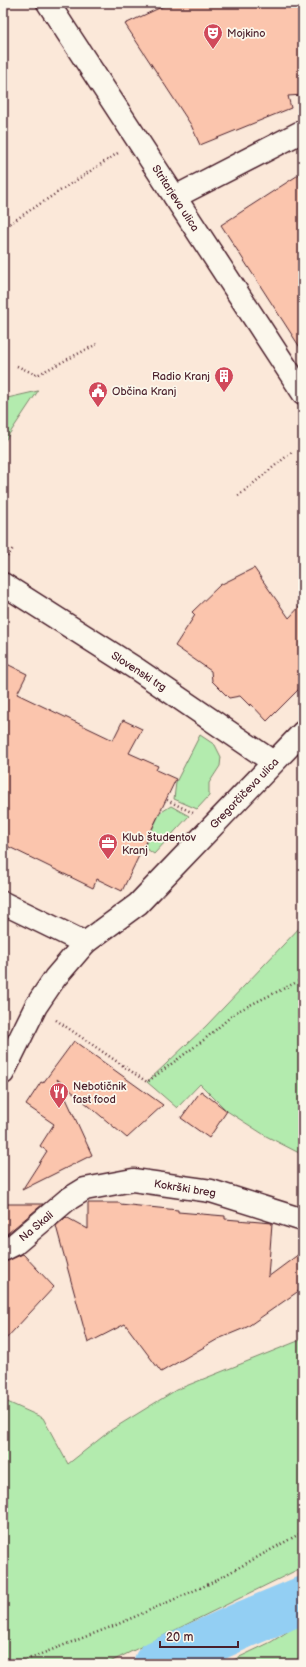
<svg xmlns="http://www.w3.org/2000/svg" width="306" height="1667" viewBox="0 0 306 1667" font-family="'Balsamiq Sans',sans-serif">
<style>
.green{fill:#b3ebae;stroke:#7e856c}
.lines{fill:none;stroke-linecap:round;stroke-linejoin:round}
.river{stroke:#93cff3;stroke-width:47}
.building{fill:#fbc5ad;stroke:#4a1f2b}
.minor-casing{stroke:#4a1f2b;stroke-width:25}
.path{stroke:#4a1f2b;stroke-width:2.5;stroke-dasharray:1 3;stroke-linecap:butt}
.minor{stroke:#fbf7ec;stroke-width:22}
.labels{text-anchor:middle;stroke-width:3.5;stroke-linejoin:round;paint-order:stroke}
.poi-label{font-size:11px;fill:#4a1f2b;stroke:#fbf7ec;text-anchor:start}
.street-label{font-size:11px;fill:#4a1f2b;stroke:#fbf7ec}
</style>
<rect width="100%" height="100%" fill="#fbe8d9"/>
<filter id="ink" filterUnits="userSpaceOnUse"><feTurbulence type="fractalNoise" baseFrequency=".025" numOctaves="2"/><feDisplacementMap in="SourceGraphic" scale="8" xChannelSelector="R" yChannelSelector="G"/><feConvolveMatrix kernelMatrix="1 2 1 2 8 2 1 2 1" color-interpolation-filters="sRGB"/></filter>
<g filter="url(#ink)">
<!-- green -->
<g class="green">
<polygon points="38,391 4,442 3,441 3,399"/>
<polygon points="200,735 215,745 221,757 220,766 209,783 209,796 197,809 174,799 176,782"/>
<polygon points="171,806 189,816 154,854 144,847 160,813"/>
<polygon points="303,924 303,1155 266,1136 227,1111 200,1084 177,1108 147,1082 206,1026"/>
<polygon points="303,1339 303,1567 106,1664 3,1664 3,1400 43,1418 68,1464 111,1430 176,1390"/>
<polygon points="303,1622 303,1664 225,1664 271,1642"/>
</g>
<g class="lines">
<!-- river -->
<polyline class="river" points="157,1664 243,1625 303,1600"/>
</g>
<!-- building -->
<g class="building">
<polygon points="170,3 303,3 303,95 288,96 291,108 200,145 191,125 125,24"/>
<polygon points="303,172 303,352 221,225"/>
<polygon points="254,568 289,618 303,603 303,685 267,721 251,704 250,706 240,696 229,698 212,681 211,671 175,646 195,615 192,612 220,585"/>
<polygon points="3,662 27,674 17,694 113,740 123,720 142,729 129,753 158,766 156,770 176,779 122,891 97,879 93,888 3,844"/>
<polygon points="74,1041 163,1105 127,1138 57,1079 92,1155 22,1190 47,1151 40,1146 54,1124 26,1105 41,1082 43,1083"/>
<polygon points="201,1091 227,1111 209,1138 181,1118"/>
<polygon points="88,1203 120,1203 120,1204 178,1210 178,1212 225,1216 225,1219 272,1223 268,1277 303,1251 303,1288 247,1327 218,1339 161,1372 125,1324 88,1343 56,1226 66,1217 88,1229"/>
<polygon points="3,1204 43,1204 8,1233 3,1236"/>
<polygon points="23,1254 54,1287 3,1342 3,1262"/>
</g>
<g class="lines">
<defs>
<g id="minor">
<polyline points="48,3 303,393"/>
<polyline points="175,197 303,131"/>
<polyline points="3,584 138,670 273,762"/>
<polyline points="3,903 85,943"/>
<polyline points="3,1073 36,1006 55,978 85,943 138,904 303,732"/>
<polyline points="3,1250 15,1244 67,1200 85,1189 133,1180 211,1191 303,1220"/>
</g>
</defs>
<!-- minor casing -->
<use href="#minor" class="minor-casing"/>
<!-- path -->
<g class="path">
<polyline points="3,228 118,153"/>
<polyline points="17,366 37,375 97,344"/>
<polyline points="238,496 293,451"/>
<polyline points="5,560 14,547"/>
<polyline points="167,800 193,813"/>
<polyline points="56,1020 147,1082 205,1039 236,1012 303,979"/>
<polyline points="15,1664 116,1625 209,1584 303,1532"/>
</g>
<!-- minor -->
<use href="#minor" class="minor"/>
</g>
</g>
<!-- icons -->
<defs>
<symbol id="theatre-pin" viewBox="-11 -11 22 30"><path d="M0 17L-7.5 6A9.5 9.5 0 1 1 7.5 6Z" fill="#d1495b" stroke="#fbf7ec"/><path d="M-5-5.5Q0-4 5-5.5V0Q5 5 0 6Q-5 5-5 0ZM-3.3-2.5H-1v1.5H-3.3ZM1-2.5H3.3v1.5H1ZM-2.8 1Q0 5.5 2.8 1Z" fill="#fff"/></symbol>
<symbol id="building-pin" viewBox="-11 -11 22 30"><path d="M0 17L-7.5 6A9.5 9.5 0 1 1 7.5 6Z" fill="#d1495b" stroke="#fbf7ec"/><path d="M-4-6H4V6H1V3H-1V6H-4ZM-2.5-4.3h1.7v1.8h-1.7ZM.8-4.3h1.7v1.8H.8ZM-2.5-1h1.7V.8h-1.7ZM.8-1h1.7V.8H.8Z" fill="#fff"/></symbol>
<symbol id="civic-pin" viewBox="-11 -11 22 30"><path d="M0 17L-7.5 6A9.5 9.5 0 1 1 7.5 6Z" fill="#d1495b" stroke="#fbf7ec"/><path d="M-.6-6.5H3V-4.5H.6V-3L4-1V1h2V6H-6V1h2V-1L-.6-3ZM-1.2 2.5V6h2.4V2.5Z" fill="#fff"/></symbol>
<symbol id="office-pin" viewBox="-11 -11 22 30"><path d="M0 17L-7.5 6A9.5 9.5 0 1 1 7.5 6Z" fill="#d1495b" stroke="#fbf7ec"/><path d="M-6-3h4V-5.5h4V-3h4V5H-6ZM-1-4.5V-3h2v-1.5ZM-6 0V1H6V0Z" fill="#fff"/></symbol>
<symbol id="restaurant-pin" viewBox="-11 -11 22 30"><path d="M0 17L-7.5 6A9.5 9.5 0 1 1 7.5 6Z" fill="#d1495b" stroke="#fbf7ec"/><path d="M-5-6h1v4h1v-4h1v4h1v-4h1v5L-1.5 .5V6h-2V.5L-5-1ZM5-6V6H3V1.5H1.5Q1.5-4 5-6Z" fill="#fff"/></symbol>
</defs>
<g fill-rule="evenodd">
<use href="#theatre-pin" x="202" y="22" width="22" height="30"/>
<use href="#building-pin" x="213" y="365" width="22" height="30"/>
<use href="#civic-pin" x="87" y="380" width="22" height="30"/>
<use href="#office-pin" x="97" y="832" width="22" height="30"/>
<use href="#restaurant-pin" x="48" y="1081" width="22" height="30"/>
</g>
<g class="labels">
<!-- poi labels -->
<g class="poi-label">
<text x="227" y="37">Mojkino</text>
<text x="210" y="380" text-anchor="end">Radio Kranj</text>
<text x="112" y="395">Občina Kranj</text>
<text x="122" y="841">Klub študentov<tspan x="122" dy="13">Kranj</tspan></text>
<text x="73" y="1090">Nebotičnik<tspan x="73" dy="13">fast food</tspan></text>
</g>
<!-- street labels -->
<g class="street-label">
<text transform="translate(176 198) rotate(57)" y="4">Stritarjeva ulica</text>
<text transform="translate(139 671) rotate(33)" y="4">Slovenski trg</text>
<text transform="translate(244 793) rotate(-46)" y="4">Gregorčičeva ulica</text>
<text transform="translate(185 1188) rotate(9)" y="4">Kokrški breg</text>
<text transform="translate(36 1226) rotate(-40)" y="4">Na Skali</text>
</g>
</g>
<!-- margin -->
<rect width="306" height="1667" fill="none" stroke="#fbf7ec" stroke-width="16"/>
<rect x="8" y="8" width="290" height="1651" fill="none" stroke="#4a1f2b" stroke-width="1.5" filter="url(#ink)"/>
<!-- scale -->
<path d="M160 1641v6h78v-6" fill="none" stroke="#4a1f2b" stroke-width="2"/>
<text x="166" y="1641" font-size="12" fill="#4a1f2b" stroke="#fbf7ec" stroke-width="3" paint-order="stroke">20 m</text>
</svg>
